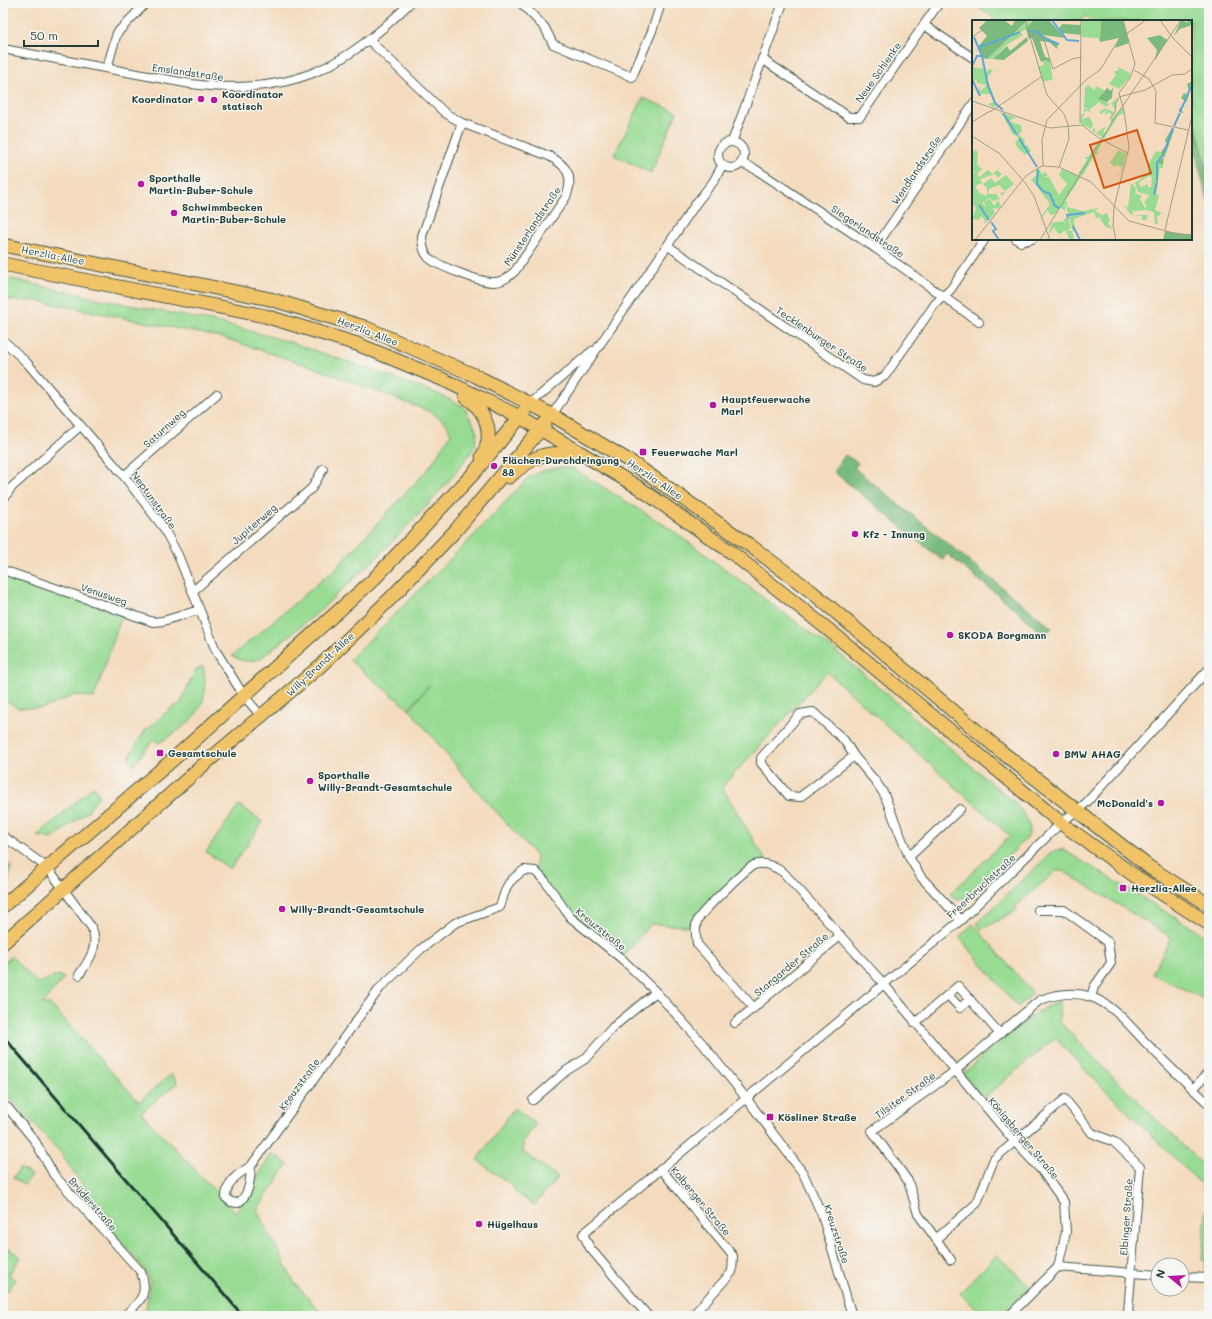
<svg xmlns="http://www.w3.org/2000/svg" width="1212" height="1319" viewBox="0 0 1212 1319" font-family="Mali,sans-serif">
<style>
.green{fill:#98db93;stroke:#5c8c64}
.forest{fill:#7abb7d;stroke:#4c7c58}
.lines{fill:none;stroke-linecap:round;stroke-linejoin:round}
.street-casing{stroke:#3f5549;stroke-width:10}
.primary-casing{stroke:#3f5549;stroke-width:15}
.street{stroke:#fff;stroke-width:8}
.primary{stroke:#f1c369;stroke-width:13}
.rail{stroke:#1f3d34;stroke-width:3}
.poi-dot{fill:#b5179e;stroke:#f6f6f2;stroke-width:1.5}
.labels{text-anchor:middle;stroke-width:3;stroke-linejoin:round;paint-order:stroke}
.street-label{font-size:10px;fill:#1f3d34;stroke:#f6f6f2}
.poi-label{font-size:10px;font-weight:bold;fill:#1f3d34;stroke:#f6f6f2;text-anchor:start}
.inset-river{fill:none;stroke:#5fa7d6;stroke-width:2}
.inset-road{fill:none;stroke:#9f9c87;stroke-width:1}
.view{fill:#d45610;fill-opacity:0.15;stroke:#d45610;stroke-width:2}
.inset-edge{fill:none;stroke:#1f3d34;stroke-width:2}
</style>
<rect width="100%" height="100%" fill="#f6f6f2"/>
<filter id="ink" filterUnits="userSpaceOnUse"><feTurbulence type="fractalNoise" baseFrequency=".025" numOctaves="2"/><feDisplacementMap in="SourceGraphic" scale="8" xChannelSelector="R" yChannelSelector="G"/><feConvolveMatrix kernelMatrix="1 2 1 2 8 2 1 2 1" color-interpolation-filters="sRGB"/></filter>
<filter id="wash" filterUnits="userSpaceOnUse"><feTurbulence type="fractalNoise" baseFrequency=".012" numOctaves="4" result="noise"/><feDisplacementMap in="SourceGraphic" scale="16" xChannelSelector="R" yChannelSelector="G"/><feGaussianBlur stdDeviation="0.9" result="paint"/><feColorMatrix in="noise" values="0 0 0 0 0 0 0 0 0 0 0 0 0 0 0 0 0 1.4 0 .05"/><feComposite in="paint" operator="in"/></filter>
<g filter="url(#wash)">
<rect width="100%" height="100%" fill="#f4dbbe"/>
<!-- green -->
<g class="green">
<polygon points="981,3 1209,3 1209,179 1191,106 1191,21 1091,21 1086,16 1080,21 998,21 978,7"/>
<polygon points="643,98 677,112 651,173 614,155"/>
<path d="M3,277L90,297L225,324L290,342L377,372L438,394L463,406L473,423L477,433L475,447L457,471L428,505L374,560L315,615L261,658C250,663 243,662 232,656L335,569L428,469L451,434L447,424L431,412L318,369L224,338L39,301L3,300Z"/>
<path d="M563,467L574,469L669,528L841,655L1016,804C1025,815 1032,822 1028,837L966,898L956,899L950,894L1010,836L827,672L722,787L768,864L754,865L698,920L687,926L650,924L622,959L570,917L535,871L536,856L473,786L410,710L429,685L409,709L349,660L478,531L529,477L545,470Z"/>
<polygon points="3,575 19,583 24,581 122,615 94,698 75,695 43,708 18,708 3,699"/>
<path d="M203,666C212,709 192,722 159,743L153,740L133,766L129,757L144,732L170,709L181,703L195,670Z"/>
<polygon points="94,786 99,796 87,812 52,839 37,836"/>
<polygon points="239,805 263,822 230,869 206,852"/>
<polygon points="1062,849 1209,938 1209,1001 1152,974 1171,937 1063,871 1056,871 1015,907 1017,910 981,930 977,923 1052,852"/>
<polygon points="11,865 8,885 3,890 3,872"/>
<polygon points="973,924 1033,993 1018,1007 959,937"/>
<polygon points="11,956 38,983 59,975 64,978 42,1004 50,1004 139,1102 171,1074 177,1083 141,1113 236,1213 272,1153 288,1164 257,1210 294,1282 324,1316 145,1315 150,1282 145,1270 118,1238 60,1152 3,1091 3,964"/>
<path d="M1060,1001L1059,1021L1098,1062L1209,1171V1271L1205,1272L1206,1260L1202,1259L1207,1201L1201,1184L1085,1070L1055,1038L984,1098L963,1074C988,1053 1030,1010 1060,1001Z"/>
<polygon points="514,1108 536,1123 523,1143 523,1152 558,1177 534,1205 515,1192 514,1187 477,1160"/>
<polygon points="20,1168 31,1175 24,1185 13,1178"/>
<polygon points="3,1245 21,1257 9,1275 15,1280 8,1291 3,1287"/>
<polygon points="997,1255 1030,1287 1001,1316 983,1316 960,1293"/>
</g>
<!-- forest -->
<g class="forest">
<polygon points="1191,106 1209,179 1209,205 1191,135"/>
<polygon points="845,455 858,463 854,468 1052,628 1044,636 1020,613 947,554 942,560 834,472"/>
</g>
</g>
<g filter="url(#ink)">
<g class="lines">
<defs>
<g id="street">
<polyline points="521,3 545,28 553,44 632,77 652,31 661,3"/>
<polyline points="924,25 973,58"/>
<path d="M370,41L445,113L462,123L549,156C568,166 574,177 566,197L515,271C509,277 502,282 494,282C482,283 435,265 428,257C423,251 422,244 422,236L462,123"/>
<path d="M3,49L191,84C288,97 342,70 410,3"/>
<polyline points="762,59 849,117 860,117 939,3"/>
<polyline points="107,68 117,33 146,3"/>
<circle cx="731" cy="155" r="13"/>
<polyline points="732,142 783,3"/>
<polyline points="741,163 755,169 875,248 979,322"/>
<polyline points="1016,239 1021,242 1032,239"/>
<polyline points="668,246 863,380 874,382 885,376 935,304 951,289 985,239"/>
<polyline points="875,248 973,104"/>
<polyline points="3,340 27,363 124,476 163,527 178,555 216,651 244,696 262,717"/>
<polyline points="531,403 592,351"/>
<polyline points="552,415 697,202 713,182 722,166"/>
<polyline points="124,476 217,394"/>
<polyline points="3,500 11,488 80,426"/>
<polyline points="3,570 153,622 163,621 199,610"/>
<polyline points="193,591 312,488 323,469"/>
<polyline points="854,756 800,797 789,796 761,763 761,758 800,714 813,712 844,740 854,756 876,782 884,794 909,857 921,877 961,920"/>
<path d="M3,836L48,868L92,928C99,947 90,959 79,975"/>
<polyline points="909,857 960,809"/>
<polyline points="1038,910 1064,910 1108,942 1111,963 1094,987 1091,997"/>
<polyline points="948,995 960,1008 970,999"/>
<path d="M754,1008L697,944C696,935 694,927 698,919C705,909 744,870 754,865C765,861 774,867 783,872L883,983L1014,1141L1042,1171L1064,1202L1066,1232L1058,1267L1009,1316"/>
<polyline points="735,1023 840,936"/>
<polyline points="915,1023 958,986 1000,1034"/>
<polyline points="1193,1089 1209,1072"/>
<polyline points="533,1100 566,1071 585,1059 613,1027 656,992"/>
<path d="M3,1105L8,1108L35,1141L54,1175L141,1272C149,1295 140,1302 124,1316"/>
<path d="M251,1166C250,1181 250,1194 238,1203L231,1202L226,1198C226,1181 238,1174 251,1166L380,988L421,949L455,923L500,907C507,885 505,884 524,870L535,871L545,881L570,917L622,959L656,992L702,1043L746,1098L803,1173L822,1215L852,1316"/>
<polyline points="661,1169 733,1256 732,1272 692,1316"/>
<polyline points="936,1239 951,1260"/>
<polyline points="1058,1267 1158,1275"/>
<polyline points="1182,1277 1209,1278"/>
<polyline points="648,1316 590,1248 583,1234 961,920 1061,823 1086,803 1209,669"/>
<path d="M1131,1316L1128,1312L1140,1167L1114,1142L1092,1133L1065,1099L994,1159L977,1203L936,1239L918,1214L908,1181L872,1131L955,1071L1040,1000C1057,994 1074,991 1091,997C1114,1005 1129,1025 1145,1042C1166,1063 1187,1084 1209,1104"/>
</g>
<g id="primary">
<polyline points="3,245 270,299 364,327 476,376 552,415 631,462 752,547 812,592 1003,753 1149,867 1209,905"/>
<polyline points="3,264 265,316 357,344 444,380 520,417 638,487 731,552 840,639 1061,823 1135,876 1209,924"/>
<path d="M466,397C487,412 495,434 482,457"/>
<path d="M509,477C532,456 547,450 578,455"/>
<polyline points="3,906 170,762 373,580 473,474 525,411"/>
<polyline points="3,943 202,766 319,667 391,598 456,530 545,424"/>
</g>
</defs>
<!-- street casing -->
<use href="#street" class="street-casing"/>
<!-- primary casing -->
<use href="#primary" class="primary-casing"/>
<!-- street -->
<use href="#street" class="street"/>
<!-- primary -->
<use href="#primary" class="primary"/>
<!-- rail -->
<polyline class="rail" points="3,1036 243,1316"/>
</g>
</g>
<!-- markers -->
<g class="poi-dot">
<circle cx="201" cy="99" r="4"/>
<circle cx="214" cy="100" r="4"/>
<circle cx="141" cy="184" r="4"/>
<circle cx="174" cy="213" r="4"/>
<circle cx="713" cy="405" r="4"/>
<rect x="639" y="448" width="8" height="8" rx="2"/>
<circle cx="494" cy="466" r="4"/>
<circle cx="855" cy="534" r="4"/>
<circle cx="950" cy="635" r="4"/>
<rect x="156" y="749" width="8" height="8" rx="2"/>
<circle cx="1056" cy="754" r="4"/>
<circle cx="310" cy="781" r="4"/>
<circle cx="1161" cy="803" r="4"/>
<rect x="1119" y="884" width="8" height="8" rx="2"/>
<circle cx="282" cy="909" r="4"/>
<rect x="766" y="1113" width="8" height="8" rx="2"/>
<circle cx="479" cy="1224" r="4"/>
</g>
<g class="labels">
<!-- street labels -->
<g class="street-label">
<text transform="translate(188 72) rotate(8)" y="4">Emslandstraße</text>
<text transform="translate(878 72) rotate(-55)" y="4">Neue Schlenke</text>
<text transform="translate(916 170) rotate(-56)" y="4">Wendlandstraße</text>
<text transform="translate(532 226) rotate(-56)" y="4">Münsterlandstraße</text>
<text transform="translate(868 231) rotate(34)" y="4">Siegerlandstraße</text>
<text transform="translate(53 255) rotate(11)" y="4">Herzlia-Allee</text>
<text transform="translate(368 331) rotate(21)" y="4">Herzlia-Allee</text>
<text transform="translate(822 339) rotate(34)" y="4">Tecklenburger Straße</text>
<text transform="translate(164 428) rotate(-42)" y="4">Saturnweg</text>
<text transform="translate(655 479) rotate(34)" y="4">Herzlia-Allee</text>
<text transform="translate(154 500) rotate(54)" y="4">Neptunstraße</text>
<text transform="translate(254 524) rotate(-41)" y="4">Jupiterweg</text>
<text transform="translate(104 594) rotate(19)" y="4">Venusweg</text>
<text transform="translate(320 664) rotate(-43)" y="4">Willy-Brandt-Allee</text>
<text transform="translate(981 886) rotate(-43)" y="4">Freerbruchstraße</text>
<text transform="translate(601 929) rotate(39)" y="4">Kreuzstraße</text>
<text transform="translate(791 964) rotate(-40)" y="4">Stargarder Straße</text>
<text transform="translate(299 1084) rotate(-54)" y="4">Kreuzstraße</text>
<text transform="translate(905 1095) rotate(-36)" y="4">Tilsiter Straße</text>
<text transform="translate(1024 1138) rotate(50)" y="4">Königsberger Straße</text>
<text transform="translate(701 1201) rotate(50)" y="4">Kolberger Straße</text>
<text transform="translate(93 1204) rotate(49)" y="4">Brüderstraße</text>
<text transform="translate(1126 1217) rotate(-86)" y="4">Elbinger Straße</text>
<text transform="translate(837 1234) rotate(72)" y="4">Kreuzstraße</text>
</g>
<!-- poi labels -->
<g class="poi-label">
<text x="222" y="98">Koordinator<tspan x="222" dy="12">statisch</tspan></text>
<text x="193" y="103" text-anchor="end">Koordinator</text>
<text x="149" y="182">Sporthalle<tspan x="149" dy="12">Martin-Buber-Schule</tspan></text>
<text x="182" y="211">Schwimmbecken<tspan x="182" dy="12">Martin-Buber-Schule</tspan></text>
<text x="721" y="403">Hauptfeuerwache<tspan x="721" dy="12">Marl</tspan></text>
<text x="651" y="456">Feuerwache Marl</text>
<text x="502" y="464">Flächen-Durchdringung<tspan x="502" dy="12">88</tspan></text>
<text x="863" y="538">Kfz - Innung</text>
<text x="958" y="639">SKODA Borgmann</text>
<text x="168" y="757">Gesamtschule</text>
<text x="1064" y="758">BMW AHAG</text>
<text x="318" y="779">Sporthalle<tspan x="318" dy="12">Willy-Brandt-Gesamtschule</tspan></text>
<text x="1153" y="807" text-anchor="end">McDonald's</text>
<text x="1131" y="892">Herzlia-Allee</text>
<text x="290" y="913">Willy-Brandt-Gesamtschule</text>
<text x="778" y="1121">Kösliner Straße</text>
<text x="487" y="1228">Hügelhaus</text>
</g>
</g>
<!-- overview -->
<g transform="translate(972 20)">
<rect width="220" height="220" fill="#f4dbbe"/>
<path d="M57,0L58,3L55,9L48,12L51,15L34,25L21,39H15ZM110,0H129L128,22L126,18L110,17ZM74,40L78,43L81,59L71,62L66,47L72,45L71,41ZM0,47L12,49L13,54L17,49L21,50L15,58L25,85L21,87L16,84L22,82L19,74H8L5,71L9,65L7,72L15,65L5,63L4,59L1,62ZM146,47L158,53L157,58L147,69L137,64L144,55L142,52L147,50ZM116,65L122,70L125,66L133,71L127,78L132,79L137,85L145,78L144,89L139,96L138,92L132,95L136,89L129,94L127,92L134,88L141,92L143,89L139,83L134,87L127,82L117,90L119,93L114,90L110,99L117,97L121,104L119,109L108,103L109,94H112V89L118,88H112L113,68ZM151,87L152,93L146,96L132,119L134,120L121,111L120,110L122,107L124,113L134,106L131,113H133L140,102L138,103L139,99ZM27,92L45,98L39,99L38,102L49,105L50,111L47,115L53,120L52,126L55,125L59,131L53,135L45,127L43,121L47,120L44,114L41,115L31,95ZM128,120L131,121L125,132L127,134L123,135L110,156L106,154L115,140L113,137H116ZM0,129L1,132L4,129L6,133L5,145L10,149L5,154L7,157L16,150L21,154L25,150L30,154L26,158L23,154L8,159L10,163L3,166L7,173L15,176V168L11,164L19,158L23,163L34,155L42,164L33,171L27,165L17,169L16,174H25L26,178L30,176L28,173L33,172L27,179L21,181L18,178L10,183L14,187L12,182L18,179L22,186L26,180L29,186L26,189L21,188L23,193L12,204L13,200L9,196L7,200L0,199L4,188L2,185L0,188V154L3,152L0,150L2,142L0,140ZM146,130L154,134L151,147L147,156L144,154L147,155L150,147L145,145L143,147L138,143ZM184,131L194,133V137H192V133L190,134L191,138L185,143L191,144V148H188L184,173L187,176L183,190L190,193L185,197L186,204H183L182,192L174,190V185L172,183L177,175L166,172L163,163L176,153V145ZM177,156L180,157L179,167H176V164L168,167L167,162ZM67,148L70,154L73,152L76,155L73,157H77L87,175L95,164L87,155L90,149L109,157L93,181L95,182V187L111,191L127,188L123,191L130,195L135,193L138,200L136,203L141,210L133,206L127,197L124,198L122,192L102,199L103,211L101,212L93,182V191L88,187L83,194L79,195L75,190L71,197H69L78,184L59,159L64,156V150ZM159,163L164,168L163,173L170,176L168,179L174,190L161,191L160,195H176L174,200H170V196L159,195L151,184L156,188ZM92,199H96L99,208L95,210L100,211L102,220H98L93,210L87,215L82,207L76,215L80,203L91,201L93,204Z" fill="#98db93" fill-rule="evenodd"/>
<path d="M15,0H32L40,6L43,0H56L15,39L10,38L6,27L15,16L7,8ZM61,0H77L93,18L70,15L86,23L85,29L77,22L68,21L73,37L77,38L78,43L74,40L69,42L60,18L57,19L54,9ZM129,0H151L157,23L143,28L147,18L128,22ZM209,0L217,3L214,0H220V5L208,9L202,16ZM90,4L109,5V15L90,13L87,9ZM188,15L195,20L198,16L183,40L185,30L175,18ZM55,17L56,21L32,40L21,39L35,26L38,31ZM220,61L215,81L208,89L212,93L207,92V89L214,82L209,78L212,73L216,75L217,72L215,64ZM141,67L140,78L135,82L126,79L135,68L139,71ZM200,108L202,110L194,133H192L191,144L185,143L191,138L189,132L195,124L193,120ZM193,211L220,215V220H191Z" fill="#7abb7d"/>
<path class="inset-river" d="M80,0L95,20L107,21M57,11L65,12L75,20M2,17L10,36L16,66L23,83L31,90M27,20L48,12M75,20L87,24M7,27L27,20M0,46L5,36H9M0,59L8,76M208,92L220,65M31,93L45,115M202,106L208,93M47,118L65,147M192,132L201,108M66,150L65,164L71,171L78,174L83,186L87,188M185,161V143L192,133M182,175L185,162M7,185L17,200M96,199L95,195L113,193M19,202L24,209L21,211L27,220M101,206L108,220"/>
<path class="inset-road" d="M53,0L75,75L92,94L96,104L97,119L87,147M188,0L200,17L220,37M56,16L63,15L72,20L81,49L100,39L110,37M0,17L25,0M162,50L177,59L184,71L183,103L216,110M147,77L173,70L200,55L213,54L220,49M0,81L78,108L110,105L127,118L157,134M18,92L69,57M138,99L143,92L144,83L147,77M0,102L18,91M108,103L109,0M0,116L28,134L54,164L62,176L78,220M71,146L70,120L75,100L115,59L128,50L147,19L174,0M48,163L55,155L70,146L87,147L119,162L157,201L205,214L220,215M193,210L220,96M3,220L49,162M68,220L142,99L209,0M144,220L141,206L142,187L157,127L152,91L147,73L158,58L163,44L151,0"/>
<path class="view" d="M165,110L179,153L132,168L118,125Z"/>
<rect width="220" height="220" class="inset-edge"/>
</g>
<!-- margin -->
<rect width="1212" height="1319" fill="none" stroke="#f6f6f2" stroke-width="16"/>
<!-- north arrow -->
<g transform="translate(1170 1277) rotate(288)"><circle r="19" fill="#f6f6f2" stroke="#a0aca6"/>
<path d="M0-3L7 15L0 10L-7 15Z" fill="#b5179e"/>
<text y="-6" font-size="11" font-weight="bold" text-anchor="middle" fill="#1f3d34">N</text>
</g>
<!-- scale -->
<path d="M24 40v6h74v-6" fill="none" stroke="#1f3d34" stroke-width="2"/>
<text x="30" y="40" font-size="12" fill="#1f3d34" stroke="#f6f6f2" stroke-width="3" paint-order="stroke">50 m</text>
</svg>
